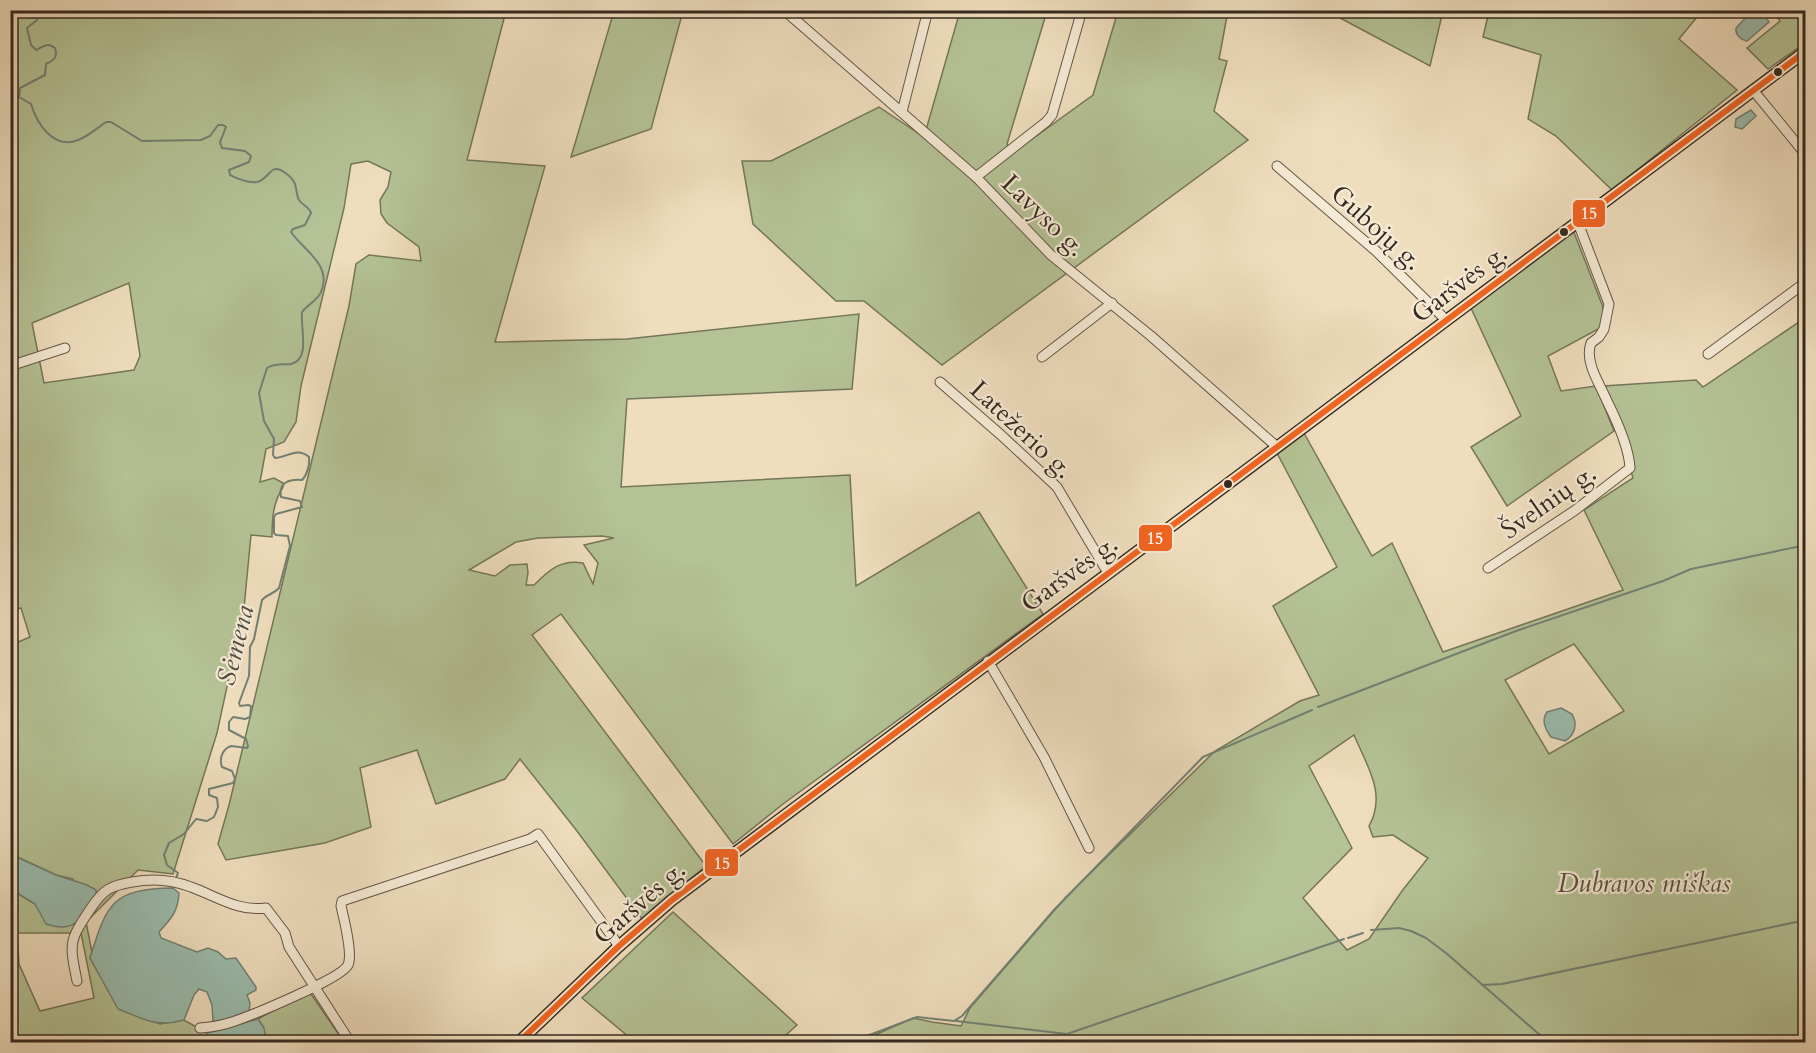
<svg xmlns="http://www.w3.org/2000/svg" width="1816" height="1053" viewBox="0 0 1816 1053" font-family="Cardo,serif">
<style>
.green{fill:#b4c295;stroke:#75765a;stroke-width:1.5;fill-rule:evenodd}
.water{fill:#9abcad;stroke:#728174;stroke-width:1.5}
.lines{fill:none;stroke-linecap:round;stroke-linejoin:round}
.stream{stroke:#728174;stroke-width:2}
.minor-casing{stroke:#645647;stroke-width:11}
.major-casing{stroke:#36291f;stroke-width:13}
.minor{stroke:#f5ead5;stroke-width:9}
.major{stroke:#e8bf7f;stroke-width:10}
.bus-1-casing{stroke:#f5ead5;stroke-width:10}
.bus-1{stroke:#f26522;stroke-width:6}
.bus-dot{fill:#36291f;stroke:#f5ead5;stroke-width:2}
.labels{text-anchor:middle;stroke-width:4.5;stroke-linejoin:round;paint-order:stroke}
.street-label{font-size:26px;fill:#36291f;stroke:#f5ead5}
.park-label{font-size:26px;font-style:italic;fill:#564f3c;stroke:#f5ead5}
.water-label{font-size:27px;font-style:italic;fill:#4f4e42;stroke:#f5ead5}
.line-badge{stroke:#f5ead5;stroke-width:2}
.badge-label{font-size:16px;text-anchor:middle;font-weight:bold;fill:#fff}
</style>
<rect width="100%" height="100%" fill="#efdebe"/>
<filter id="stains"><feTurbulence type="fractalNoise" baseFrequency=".00333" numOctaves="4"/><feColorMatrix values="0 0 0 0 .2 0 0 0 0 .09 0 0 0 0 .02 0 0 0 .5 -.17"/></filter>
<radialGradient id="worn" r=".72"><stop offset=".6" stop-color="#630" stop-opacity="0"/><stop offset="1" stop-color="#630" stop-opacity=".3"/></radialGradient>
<!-- green -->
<g class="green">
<path d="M11,11H506L467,160L545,166L495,342L627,339L859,314L852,389L627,399L621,487L850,475L856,586L979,512L1043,614L783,804L733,844L561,614L532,635L706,866L642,919L577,831L520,759L505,779L436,804L417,750L360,768L371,827L325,843L226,860L218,844L229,805L349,306L356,264L369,255L421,261L419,247L387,223L381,214L380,200L388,187L391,172L368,161L351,164L344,208L301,386L296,422L284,442L266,449L260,482L274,478L283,483V487C273,503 272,518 272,537L251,535L244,608L217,733L173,874L138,870L86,922L92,952L90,958L118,1008L160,1024L184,1020L207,1033V1042H11L10,889L35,904L73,879L56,875L11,854V645L30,637L21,608L10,611ZM129,283L140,356L134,370L44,383L32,323ZM602,536L614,538L584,545L598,563L593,584L583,563C561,559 549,570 534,585H526L528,573L527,564L510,565L495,576L469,570L516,542L538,538ZM17,933H81L94,998L40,1011L19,964Z"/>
<polygon points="614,11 683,11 651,129 571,157"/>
<polygon points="960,11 1047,11 1007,144 1014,152 1093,95 1118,11 1228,11 1219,59 1227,61 1214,111 1248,140 942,365 864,301 836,301 753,224 742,161 771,161 879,107 924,137"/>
<polygon points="1327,11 1443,11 1430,66"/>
<polygon points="1489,11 1702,11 1679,39 1737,90 1612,190 1556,136 1528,119 1541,55 1483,37"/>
<polygon points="1773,11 1805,11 1805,43 1768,69 1747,48 1780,21"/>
<polygon points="1573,230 1603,307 1602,327 1548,356 1561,391 1596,386 1614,431 1507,506 1471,447 1521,416 1470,306"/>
<path d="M1805,318V1042H859L913,1018L932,1022L961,1026L970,1008L1065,898L1215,751L1300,701L1319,695L1273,606L1337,567L1277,453L1304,433L1372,556L1392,543L1443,652L1623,590L1584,510L1633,478L1604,386L1696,380L1703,387ZM1574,644L1624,711L1549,754L1505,680ZM1354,735C1367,766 1387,794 1369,826L1373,837L1393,835L1428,858L1402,891L1369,939L1347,950L1303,898L1352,848L1309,766Z"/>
<polygon points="673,912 797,1025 778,1042 635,1042 582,998"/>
<polygon points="309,991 344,1042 266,1042 264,1028 258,1019"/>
</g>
<!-- water -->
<g class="water">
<path d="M1753,10L1762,11L1769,22L1747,41C1741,40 1735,35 1736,28Z"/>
<polygon points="1751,110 1756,116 1742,129 1735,127 1736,119"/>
<path d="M1561,708L1572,714C1578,724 1575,735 1565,741L1551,737C1545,729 1541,720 1547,712Z"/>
<path d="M10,854L56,875L87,885L96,890V895C81,918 77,934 46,924L35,904L11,889Z"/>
<path d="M173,888L179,893C178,912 171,919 159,932L161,938L197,952L208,948L218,952L226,959L236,958L256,987V990L247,995L250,1003L249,1012L216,1023L213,1021L212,1005L207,992L199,989L194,995L184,1020C156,1028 144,1019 118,1009L90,958C107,903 112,889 173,888Z"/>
<polygon points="258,1019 264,1028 266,1042 207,1042 207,1033"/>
</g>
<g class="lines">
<!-- stream -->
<g class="stream">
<path d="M36,10L37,20L27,28L31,45L36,50C45,46 47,42 55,48C58,58 54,60 46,64L45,75L20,88L19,97L31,104C37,124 54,150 78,140C89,136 97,128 106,122H111L142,141L201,140L210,136L218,125H223L226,127L220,142L222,148L245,151L251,156L249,162L229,170L230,175C239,179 247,183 257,182C269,180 270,162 284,172C287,174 292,178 294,182C297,187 296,195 299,200C303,206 309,206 311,213L305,225L293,229L291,232C303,250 333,265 321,292C318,300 307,305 302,312C300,327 311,360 291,364C282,365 275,363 267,368L259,393L264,421L274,439L273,455L275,458C288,457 297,447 309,457C310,465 307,475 302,480C290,479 278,482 281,497L300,501L302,507L276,514L274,517V533L276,535L288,536L290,546L279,588C274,594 267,594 262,600L254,639L250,647L249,676L239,703L240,706L248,705L251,706L250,717L245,719L233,717L229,722V730L246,739L248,746L247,748L231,746C222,749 219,759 222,767L232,771L235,779L233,783L209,789V795L217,798L218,807L214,817L207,821L196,819L184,834L169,843L164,855L167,865L178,873L176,878"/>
<polyline points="42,10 56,16 60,10"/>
<polyline points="1318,707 1516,631 1663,581 1691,569 1806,545"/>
<polyline points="1371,930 1399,928 1411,931 1426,938 1446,953 1548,1042"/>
<polyline points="1348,938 1363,933"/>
<polyline points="1482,985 1502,984 1806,920"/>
<polyline points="956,1021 1067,1034 1344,939"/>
<polyline points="851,1042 917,1017 954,1021 962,1016 1054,910 1203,757 1312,710"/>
</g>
<defs>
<g id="minor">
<polyline points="784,10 976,177 1051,255 1151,336 1277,447"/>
<polyline points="1753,90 1806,155"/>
<polyline points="902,112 928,10"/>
<polyline points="1277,166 1376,251 1446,320"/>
<polyline points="976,177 1046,122 1052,115 1082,10"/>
<polyline points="1708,354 1806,282"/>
<polyline points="1042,357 1112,303"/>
<polyline points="10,366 65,348"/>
<polyline points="940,382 1001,435 1057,487 1108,573"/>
<path d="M1488,568L1574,511L1630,468C1629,448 1616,419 1607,401C1600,384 1584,362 1591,343L1599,337L1604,329L1609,304L1578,223"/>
<polyline points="988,661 1044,757 1089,848"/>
<path d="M77,981C69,942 69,941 91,908C104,889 110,886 132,882C153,878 171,879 191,887C216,896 238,912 266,908L285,933L289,947L350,1042"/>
<path d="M200,1028C211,1027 221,1026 232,1022C250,1016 341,979 348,965C353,954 344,919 341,906L342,901L530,839L538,834L619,946"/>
</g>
<polyline id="major" points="519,1042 619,946 672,900 1806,51"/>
</defs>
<!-- minor casing -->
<use href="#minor" class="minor-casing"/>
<!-- major casing -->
<use href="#major" class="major-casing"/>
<!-- minor -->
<use href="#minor" class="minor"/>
<!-- major -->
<use href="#major" class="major"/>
<defs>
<polyline id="bus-1" points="519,1042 619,946 672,900 1806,51"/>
</defs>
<!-- bus-1 casing -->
<use href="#bus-1" class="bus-1-casing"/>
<!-- bus-1 -->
<use href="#bus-1" class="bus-1"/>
</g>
<!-- markers -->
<g class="bus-dot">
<circle cx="1778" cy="72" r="5"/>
<circle cx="1564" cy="232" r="5"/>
<circle cx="1228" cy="484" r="5"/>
</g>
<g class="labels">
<!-- street labels -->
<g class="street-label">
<text transform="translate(1044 215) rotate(44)" y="9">Lavyso g.</text>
<text transform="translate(1377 227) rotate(42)" y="9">Gubojų g.</text>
<text transform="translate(1459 283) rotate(-37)" y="9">Garšvės g.</text>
<text transform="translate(1022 429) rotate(43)" y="9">Latežerio g.</text>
<text transform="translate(1548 501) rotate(-35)" y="9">Švelnių g.</text>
<text transform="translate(1069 573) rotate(-36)" y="9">Garšvės g.</text>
<text transform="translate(639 902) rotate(-41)" y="9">Garšvės g.</text>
</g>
<!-- park labels -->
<g class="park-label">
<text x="1644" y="892">Dubravos miškas</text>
</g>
<!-- water labels -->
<g class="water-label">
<text transform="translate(235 645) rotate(-76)" y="9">Sėmena</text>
</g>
</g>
<g class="line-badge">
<rect x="1572" y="199" width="34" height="29" rx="6" fill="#f26522"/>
<rect x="1138" y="524" width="35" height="28" rx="6" fill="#f26522"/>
<rect x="704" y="848" width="35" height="29" rx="6" fill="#f26522"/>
</g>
<g class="badge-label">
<text x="1589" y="219">15</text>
<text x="1155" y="544">15</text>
<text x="722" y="869">15</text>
</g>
<!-- margin -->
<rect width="1816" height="1053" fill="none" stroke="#efdebe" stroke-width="36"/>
<rect x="12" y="12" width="1792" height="1029" fill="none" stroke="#36291f" stroke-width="3"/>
<rect x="18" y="18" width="1780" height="1017" fill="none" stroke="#36291f" stroke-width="1.5"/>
<rect width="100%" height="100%" filter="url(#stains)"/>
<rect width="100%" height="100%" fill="url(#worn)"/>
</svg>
